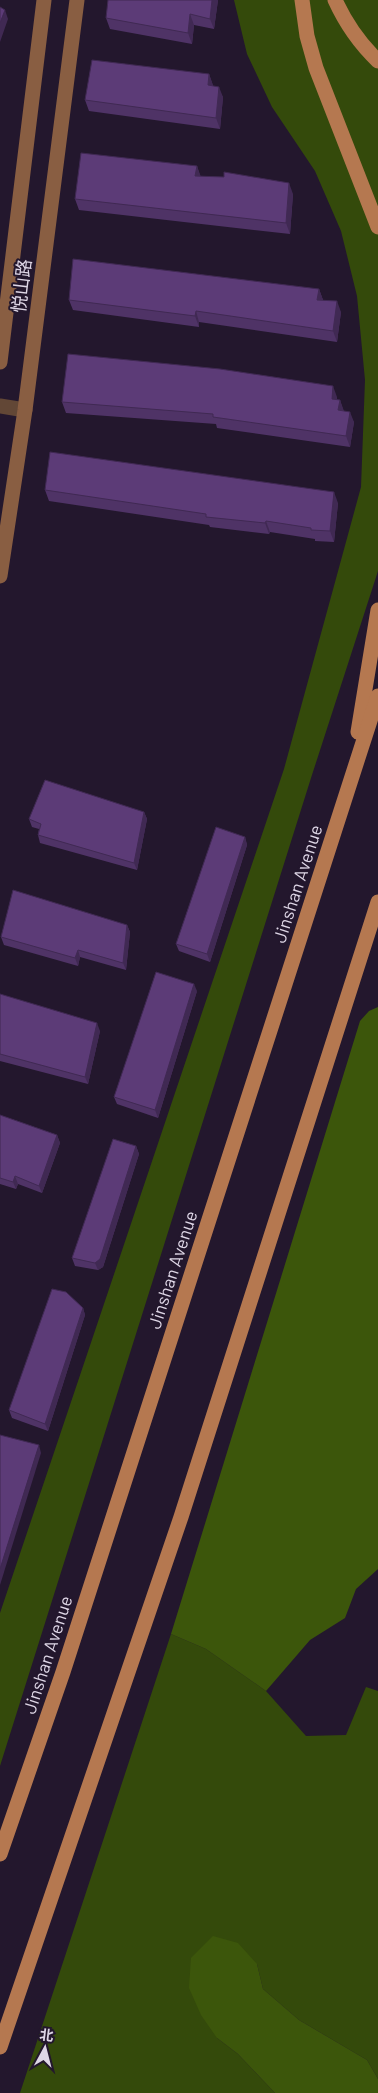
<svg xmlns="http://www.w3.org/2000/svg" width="378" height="2093" viewBox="0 0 378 2093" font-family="Barlow,'Noto Sans SC',sans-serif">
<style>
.green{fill:#344a0b}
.forest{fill:#3c560b}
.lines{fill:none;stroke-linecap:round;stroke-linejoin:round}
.tertiary{stroke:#624736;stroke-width:15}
.secondary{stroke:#895e42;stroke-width:15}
.trunk{stroke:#b57850;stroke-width:15}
.wall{fill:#4f3366}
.shaded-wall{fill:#402953}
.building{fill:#5c3b77;stroke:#402953}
.labels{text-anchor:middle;stroke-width:4;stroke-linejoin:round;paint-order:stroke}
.street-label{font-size:18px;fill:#ded6e6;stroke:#23172d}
</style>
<rect width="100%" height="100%" fill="#23172d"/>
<!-- green -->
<g class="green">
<polygon points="234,0 378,0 378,571 311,778 0,1766 0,1613 284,769 361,487 365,380 357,296 341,231 315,171 272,107 247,54"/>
<polygon points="171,1634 206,1649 266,1691 306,1736 346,1735 366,1687 378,1691 378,2079 367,2060 299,2020 263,1989 257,1964 217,2038 238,2054 275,2093 20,2093"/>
</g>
<!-- forest -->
<g class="forest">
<polygon points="378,1007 378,1569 356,1589 345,1618 310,1640 266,1691 206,1649 171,1634 360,1021 369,1011"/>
<polygon points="213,1936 238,1943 257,1964 263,1989 299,2020 367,2060 378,2079 378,2093 275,2093 238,2054 217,2038 201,2015 189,1988 191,1958"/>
</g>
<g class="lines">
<!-- tertiary -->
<polyline class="tertiary" points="0,406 25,410"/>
<!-- secondary -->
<g class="secondary">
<polyline points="0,362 44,0"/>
<polyline points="0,576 25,410 77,0"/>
</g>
<!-- trunk -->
<g class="trunk">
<polyline points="302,0 307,36 316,68 378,227"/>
<path d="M335,0C346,24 359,43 378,61"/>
<polyline points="358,732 378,610"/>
<polyline points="0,1854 63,1672 378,696"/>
<polyline points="0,2047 181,1517 378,902"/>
</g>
</g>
<!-- wall -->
<g class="wall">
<polygon points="218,0 214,29 194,25 192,44 110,29 106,18"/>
<polygon points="209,74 213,86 223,97 220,129 89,111 85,100"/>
<polygon points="197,166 200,176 293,194 290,234 79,210 75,199"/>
<polygon points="319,289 323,300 341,312 337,342 199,322 199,327 73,310 69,300"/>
<polygon points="337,397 337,400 340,400 343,410 354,422 350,447 217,428 216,424 66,413 62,402"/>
<polygon points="45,490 338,503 334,542 315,541 315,539 270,532 269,534 210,527 209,525 49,501"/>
<polygon points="144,812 147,819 137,870 40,843 38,835 39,829 32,827 29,819"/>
<polygon points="245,837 247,845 210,962 179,951 176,944"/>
<polygon points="127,925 130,932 126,970 80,957 78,966 4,945 1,937"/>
<polygon points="197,991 158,1118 117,1104 114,1097"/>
<polygon points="0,994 100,1031 88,1084 0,1061"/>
<polygon points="0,1115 57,1135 60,1143 42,1193 18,1184 16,1189 0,1184"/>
<polygon points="136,1146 139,1154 103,1267 98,1270 75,1266 72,1258"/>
<polygon points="83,1308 85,1315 48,1431 12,1418 9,1410"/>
</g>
<!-- shaded-wall -->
<g class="shaded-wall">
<polygon points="212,0 218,0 214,29 210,19"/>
<polygon points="5,10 8,19 0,42 0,23"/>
<polygon points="190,14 194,25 192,44 188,33"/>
<polygon points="209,74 213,85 212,96 208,85"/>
<polygon points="219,87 223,97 220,129 216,118"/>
<polygon points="197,166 201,177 195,176"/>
<polygon points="289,183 293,194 290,234 286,223"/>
<polygon points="319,289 323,300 317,300"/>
<polygon points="337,301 341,312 337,342 333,331"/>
<polygon points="196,311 199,322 199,327 195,316"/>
<polygon points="333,386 337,397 336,410 332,399"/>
<polygon points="340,400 344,411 338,410"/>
<polygon points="350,412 354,422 350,447 346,436"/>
<polygon points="334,492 338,503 334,542 330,531"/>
<polygon points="266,521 270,532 269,534 265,523"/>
<polygon points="144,812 147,819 137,870 134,863"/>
<polygon points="245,837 247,845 210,962 207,954"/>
<polygon points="127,925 130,932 126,970 123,963"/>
<polygon points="78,950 80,957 78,966 75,958"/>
<polygon points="194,984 197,991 158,1118 155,1110"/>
<polygon points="97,1023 100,1031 88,1084 85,1077"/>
<polygon points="57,1135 60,1143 42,1193 39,1186"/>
<polygon points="136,1146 139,1154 103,1267 98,1270 95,1263"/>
<polygon points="15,1176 18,1184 16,1189 13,1182"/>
<polygon points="83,1308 85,1315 48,1431 45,1424"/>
<polygon points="39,1445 41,1453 0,1585 0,1569"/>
</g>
<!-- building -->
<g class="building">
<polygon points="108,0 212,0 210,19 190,14 188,33 106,18"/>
<polygon points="0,7 5,10 0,23"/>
<polygon points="92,60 209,74 208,85 219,87 216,118 85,100"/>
<polygon points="81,153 197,166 195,176 224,177 224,172 289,183 286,223 75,199"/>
<polygon points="73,259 319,289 317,300 337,301 333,331 196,311 195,316 69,300"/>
<polygon points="68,354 220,369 333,386 332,399 340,400 338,410 350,412 346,436 213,417 213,414 62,402"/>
<polygon points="50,452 334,492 330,531 311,530 311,528 266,521 265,523 206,517 206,514 45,490"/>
<polygon points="45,780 144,812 134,863 38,835 41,824 29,819"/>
<polygon points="216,827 245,837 207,954 176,944"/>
<polygon points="13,890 127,925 123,963 78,950 75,958 1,937"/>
<polygon points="156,972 194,984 155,1110 114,1097"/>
<polygon points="0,994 97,1023 85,1077 0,1054"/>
<polygon points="0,1115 57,1135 39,1186 15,1176 13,1182 0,1178"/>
<polygon points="113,1139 136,1146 100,1259 95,1263 72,1258"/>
<polygon points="52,1289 66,1292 83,1308 45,1424 9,1410"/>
<polygon points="0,1435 39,1445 0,1569"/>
</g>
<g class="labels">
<!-- street labels -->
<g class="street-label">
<text transform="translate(22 286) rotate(-83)" y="6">悦山路</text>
<text transform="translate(298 884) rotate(-72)" y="6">Jinshan Avenue</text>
<text transform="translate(173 1270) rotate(-72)" y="6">Jinshan Avenue</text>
<text transform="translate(48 1655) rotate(-72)" y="6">Jinshan Avenue</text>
</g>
</g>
<!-- north arrow -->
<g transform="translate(45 2048) rotate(7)" stroke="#23172d" stroke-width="4" paint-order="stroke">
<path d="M0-4L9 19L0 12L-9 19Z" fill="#ded6e6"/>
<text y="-8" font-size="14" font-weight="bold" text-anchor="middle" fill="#ded6e6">北</text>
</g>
</svg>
